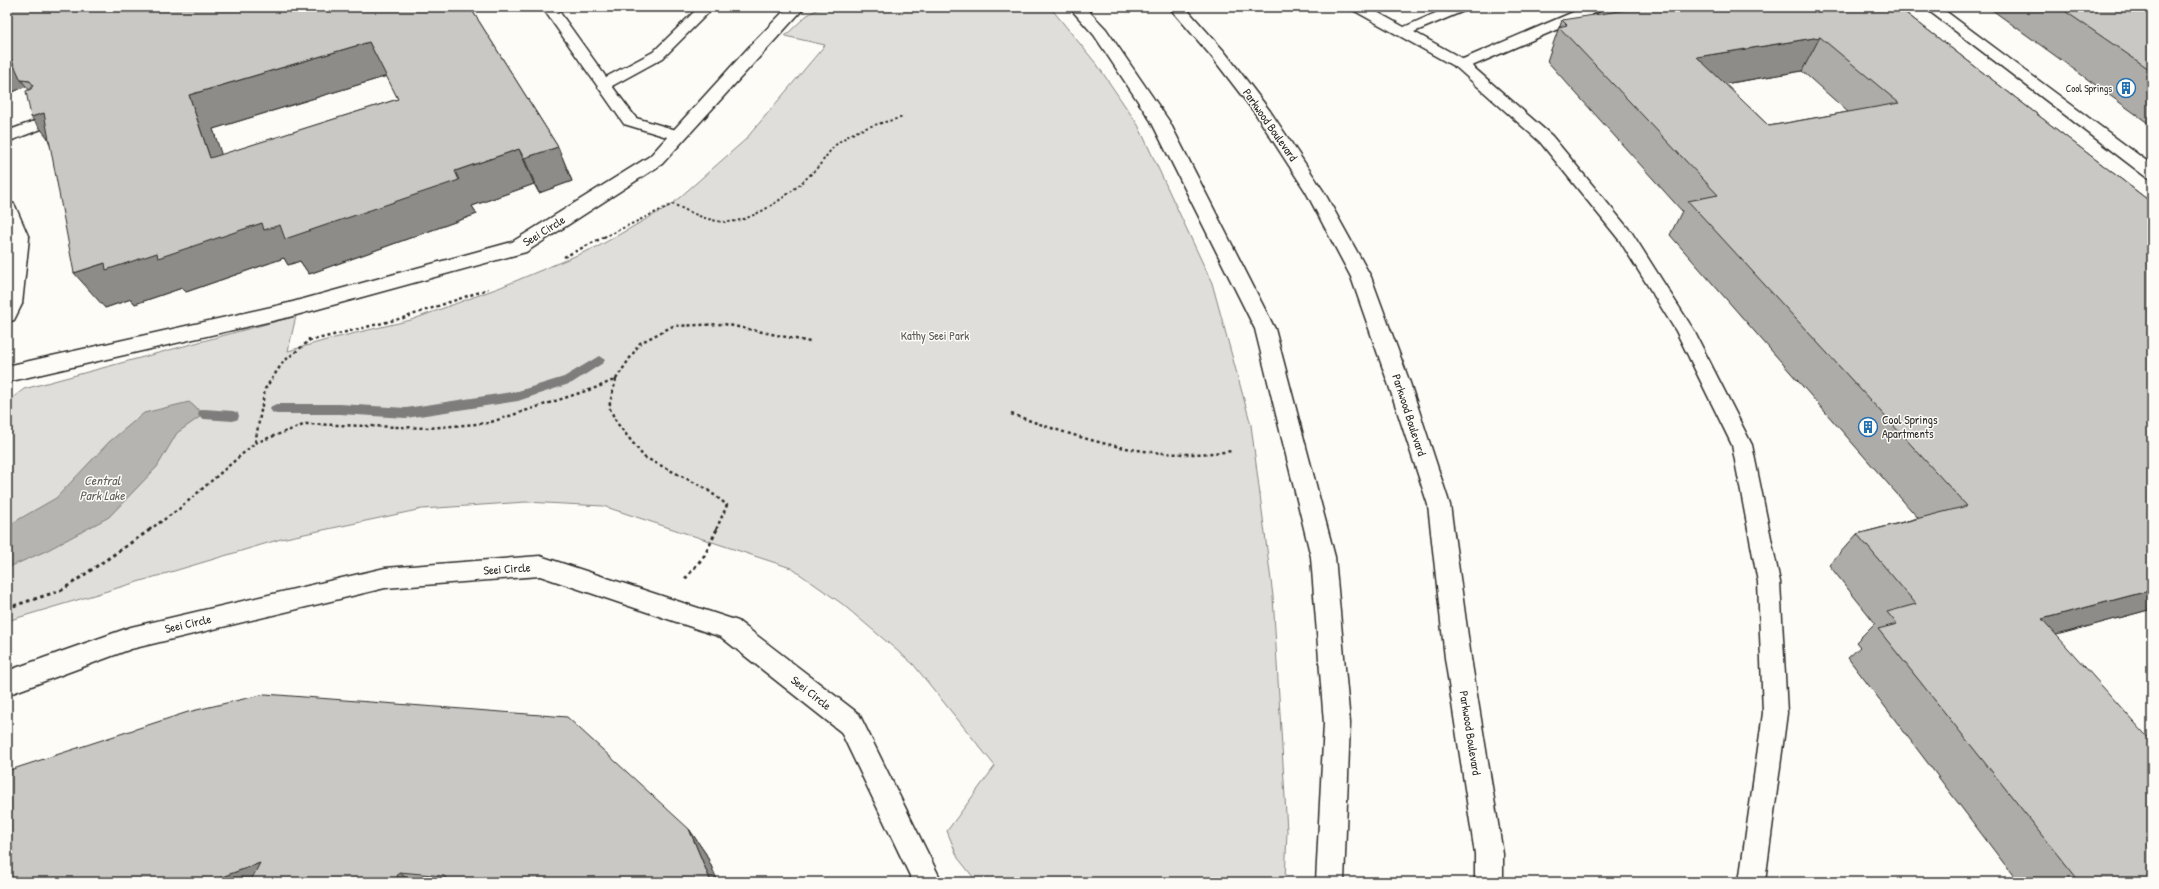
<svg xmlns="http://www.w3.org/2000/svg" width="2159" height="889" viewBox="0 0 2159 889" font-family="'Patrick Hand',sans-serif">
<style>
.green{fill:#dfdeda;stroke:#858482}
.water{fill:#b5b4b1;stroke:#7e7d7b}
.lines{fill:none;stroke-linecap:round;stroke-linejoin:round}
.stream{fill:#7e7d7b;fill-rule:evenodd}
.lane-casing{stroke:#2b2b2b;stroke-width:3}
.street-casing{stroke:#2b2b2b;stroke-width:3}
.secondary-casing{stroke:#2b2b2b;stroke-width:3}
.path-far2{stroke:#2b2b2b;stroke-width:2;stroke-dasharray:2.5 2.5;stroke-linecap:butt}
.path-far1{stroke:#2b2b2b;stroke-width:2.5;stroke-dasharray:3 3;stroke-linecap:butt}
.path{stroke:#2b2b2b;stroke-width:3;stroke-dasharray:3.5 3.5;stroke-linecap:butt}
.lane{fill:#fdfcf7;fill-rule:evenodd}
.street{fill:#fdfcf7;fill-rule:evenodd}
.secondary{fill:#fdfcf7;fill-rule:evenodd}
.wall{fill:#adaca9;stroke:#2b2b2b;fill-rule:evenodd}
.shaded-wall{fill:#8d8c89;stroke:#2b2b2b}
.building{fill:#c9c8c4;stroke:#2b2b2b;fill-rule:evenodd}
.labels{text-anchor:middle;stroke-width:3;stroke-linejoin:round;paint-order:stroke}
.far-poi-label{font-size:10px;fill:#2b2b2b;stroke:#fdfcf7;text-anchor:end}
.street-label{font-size:12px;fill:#2b2b2b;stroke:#fdfcf7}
.park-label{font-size:12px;fill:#585857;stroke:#fdfcf7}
.poi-label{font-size:12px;fill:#2b2b2b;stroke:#fdfcf7;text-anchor:start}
.water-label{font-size:13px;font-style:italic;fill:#5b5b5a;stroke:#fdfcf7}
</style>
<rect width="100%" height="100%" fill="#fdfcf7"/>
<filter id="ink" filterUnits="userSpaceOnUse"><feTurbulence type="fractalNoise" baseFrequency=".025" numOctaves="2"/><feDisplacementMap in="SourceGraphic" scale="8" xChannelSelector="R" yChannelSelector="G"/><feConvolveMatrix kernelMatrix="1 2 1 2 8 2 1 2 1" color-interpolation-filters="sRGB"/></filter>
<g filter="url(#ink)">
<!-- green -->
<polygon class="green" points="821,7 1050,7 1098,66 1138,125 1212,283 1251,425 1273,596 1287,831 1285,882 977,882 958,858 947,831 995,766 913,664 841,603 791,568 603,506 526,502 422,509 281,539 7,621 7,402 24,389 296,316 288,351 330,339 411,320 501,287 599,246 671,205 745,140 825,45 785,36 806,16"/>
<!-- water -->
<polygon class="water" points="189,402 204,414 177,433 157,467 109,517 46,551 7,568 7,526 56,498 109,442 144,413"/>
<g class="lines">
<!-- stream -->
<g class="stream">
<polygon points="599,356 605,360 603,363 572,383 518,401 406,418 340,414 276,414 272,412 270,409 272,406 276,404 340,404 406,408 518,391 564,377"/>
<polygon points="204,409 233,411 238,413 239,416 238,419 233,421 204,419 199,417 198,414 199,411"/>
</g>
<defs>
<g id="lane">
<polygon points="542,7 556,7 606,77 653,52 699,7 714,7 663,58 612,86 636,118 683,132 685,135 683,138 677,140 624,124"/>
<polygon points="1351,7 1368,7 1404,27 1449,7 1468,7 1466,10 1414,32 1463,59 1585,7 1604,7 1602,10 1472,66 1552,136 1632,233 1693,329 1752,445 1780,582 1787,713 1765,882 1739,882 1763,713 1758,582 1732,445 1676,331 1620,241 1540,142 1457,68 1353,10"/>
<polygon points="1924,7 1940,7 2152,165 2152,178 2146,177"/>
<polygon points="51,115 57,117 59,120 57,123 7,142 7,131"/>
</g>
<g id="street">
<polygon points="788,7 805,7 662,164 526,252 289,317 7,382 7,366 289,303 512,242 650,156 748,48"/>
<polygon points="7,202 14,204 16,208 29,238 22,304 14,320 7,322 7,266 11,238 7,230"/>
<polygon points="540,556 738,621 859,714 942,882 913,882 841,732 721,637 540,576 385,588 131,649 7,695 7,671 131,627 385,568"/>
</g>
<g id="secondary">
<polygon points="1069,7 1085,7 1106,29 1169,121 1275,329 1335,557 1350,723 1344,882 1316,882 1324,723 1311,557 1255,329 1151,121 1094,35"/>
<polygon points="1169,7 1185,7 1224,51 1270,111 1324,192 1371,277 1410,383 1450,505 1471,658 1503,854 1503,882 1475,882 1475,854 1445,658 1428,505 1388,383 1351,277 1306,192 1255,113 1212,57"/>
</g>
</defs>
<!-- lane casing -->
<use href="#lane" class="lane-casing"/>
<!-- street casing -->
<use href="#street" class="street-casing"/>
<!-- secondary casing -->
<use href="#secondary" class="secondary-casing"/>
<!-- path-far2 -->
<path class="path-far2" d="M604,237L673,204C690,212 708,222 728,222C756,221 796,190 815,170C824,161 829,150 839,142C858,128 881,123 904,117"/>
<!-- path-far1 -->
<g class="path-far1">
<polyline points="564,257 606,236"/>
<polyline points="309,341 403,318 488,289"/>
<polyline points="616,379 609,407 617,423 644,457 705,488 727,505 716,530"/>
<path d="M1011,414C1087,441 1150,462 1232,451"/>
<polyline points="255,443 306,424 430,428 488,423 598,387 616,379 640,343 673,326 724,324 810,342"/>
<polyline points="149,530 179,509 255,443 265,389 283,362 309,341 309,335"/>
</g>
<!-- path -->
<g class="path">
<polyline points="685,579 705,555 717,529"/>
<polyline points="7,608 62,590 151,529"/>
</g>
<!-- lane -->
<use href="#lane" class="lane"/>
<!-- street -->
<use href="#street" class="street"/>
<!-- secondary -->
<use href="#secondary" class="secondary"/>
</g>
<!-- wall -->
<g class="wall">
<path d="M7,7H470L558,147L572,181L539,193L534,184L472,206L477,214L309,274L300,261L288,265L284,258L186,292L182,288L135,304L131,299L105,308L48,139L29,90L26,86L13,92L7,87ZM387,76L398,99L221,155L213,129Z"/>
<path d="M1898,7L2152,203V609L2056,635L2152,882H2018L1848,658L1860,647L1856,642L1875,623L1829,565L1857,534L1918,518L1670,235L1682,211L1547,61L1559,27L1560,26L1562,20ZM1802,71L1848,112L1769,126L1725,84Z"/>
<polygon points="1988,7 2152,7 2152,126"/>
<polygon points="689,829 706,854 718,882 7,882"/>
</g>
<!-- shaded-wall -->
<g class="shaded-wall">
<polygon points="1820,37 1802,71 1681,91 1697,57"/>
<polygon points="369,42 387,76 213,129 234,193 210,158 189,95"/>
<polygon points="7,49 30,81 21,80 26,86 13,92 7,84"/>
<polygon points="44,113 59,152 31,117"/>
<polygon points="558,147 572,181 539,193 524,158"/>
<polygon points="519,149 534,184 472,206 477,214 309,274 300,261 288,265 284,258 186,292 182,288 135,304 131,299 105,308 74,273 105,263 157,253 262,223 455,171"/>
<polygon points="2152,590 2152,609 2005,649 2042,619"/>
<polygon points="689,829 706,854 718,882 711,882"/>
<polygon points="260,863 290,882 208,882"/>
<polygon points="399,872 411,882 395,882"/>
</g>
<!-- building -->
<g class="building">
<path d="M7,7H470L558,147L524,158L519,149L455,171L459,180L285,239L280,225L264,230L262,223L158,258L157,253L106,270L105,263L74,273L44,113L31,117L26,91L31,89L33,85L30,81L21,80L7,50ZM369,42L398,99L210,158L189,95Z"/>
<path d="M1645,7H1898L2152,203V590L2042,619L2152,742V882H2080L1878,629L1897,624L1887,612L1916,604L1857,534L1967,506L1688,201L1718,195L1559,27L1567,25L1562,20ZM1820,37L1899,103L1769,126L1697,57Z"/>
<polygon points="2059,7 2152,7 2152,71"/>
<polygon points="265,694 567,717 689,829 711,882 451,882 444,876 399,872 395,882 250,882 260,863 208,882 7,882 7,771 188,712"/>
</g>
</g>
<!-- icons -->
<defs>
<symbol id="building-ring" viewBox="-11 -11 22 22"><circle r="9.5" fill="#fdfcf7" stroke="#1f6fb2" stroke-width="1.5"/><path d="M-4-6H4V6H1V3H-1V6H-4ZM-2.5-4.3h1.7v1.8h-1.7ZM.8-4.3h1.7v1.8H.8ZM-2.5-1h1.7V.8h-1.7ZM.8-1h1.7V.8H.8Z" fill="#1f6fb2"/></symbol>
</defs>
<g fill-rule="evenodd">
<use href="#building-ring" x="2115" y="77" width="22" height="22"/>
<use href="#building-ring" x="1857" y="416" width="22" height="22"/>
</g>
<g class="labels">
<!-- far-poi labels -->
<g class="far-poi-label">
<text x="2112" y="92">Cool Springs</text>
</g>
<!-- street labels -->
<g class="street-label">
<text transform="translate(1270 125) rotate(55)" y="4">Parkwood Boulevard</text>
<text transform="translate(544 231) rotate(-32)" y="4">Seei Circle</text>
<text transform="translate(1409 415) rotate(72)" y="4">Parkwood Boulevard</text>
<text transform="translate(507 569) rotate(-4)" y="4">Seei Circle</text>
<text transform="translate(188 624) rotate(-13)" y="4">Seei Circle</text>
<text transform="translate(811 693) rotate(38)" y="4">Seei Circle</text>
<text transform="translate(1470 733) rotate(81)" y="4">Parkwood Boulevard</text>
</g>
<!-- park labels -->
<g class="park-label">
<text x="935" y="340">Kathy Seei Park</text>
</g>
<!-- poi labels -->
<g class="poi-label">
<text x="1882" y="424">Cool Springs<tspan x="1882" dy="14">Apartments</tspan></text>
</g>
<!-- water labels -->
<g class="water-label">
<text x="102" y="485">Central<tspan x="102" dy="15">Park Lake</tspan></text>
</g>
</g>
<!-- margin -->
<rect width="2159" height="889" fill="none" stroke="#fdfcf7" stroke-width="24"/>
<rect x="12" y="12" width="2135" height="865" fill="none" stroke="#2b2b2b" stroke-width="1.5" filter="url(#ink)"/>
</svg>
